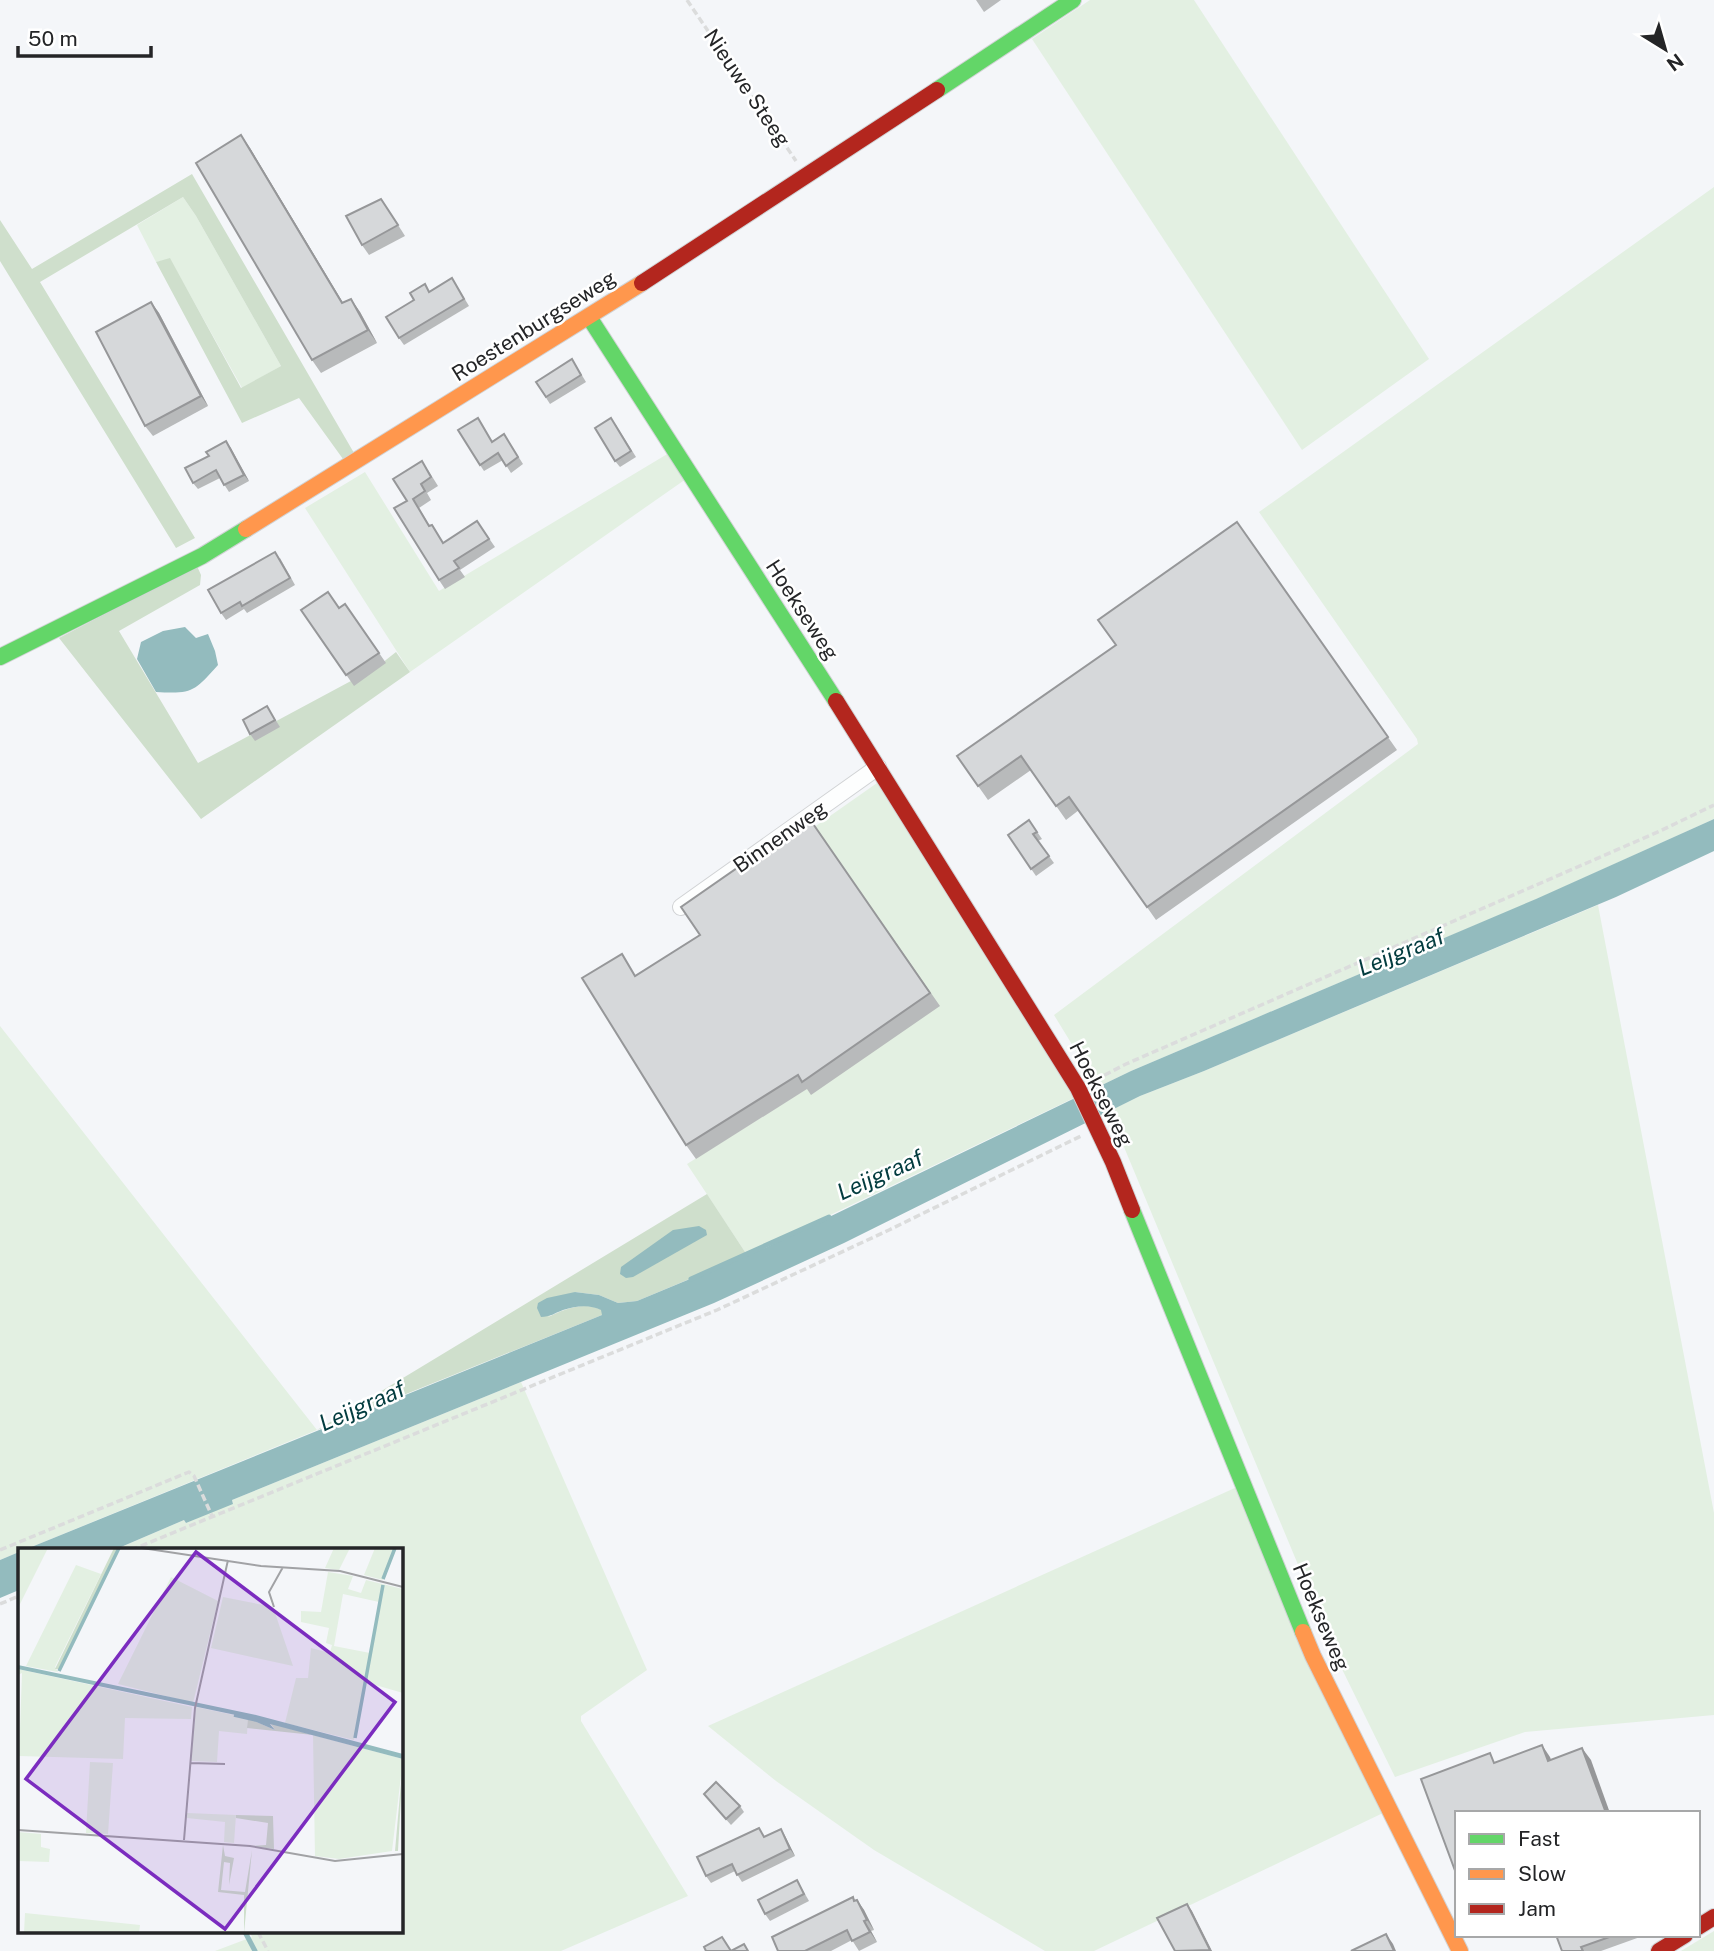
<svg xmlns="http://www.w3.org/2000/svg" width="1714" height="1951" viewBox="0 0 1714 1951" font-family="'Public Sans',sans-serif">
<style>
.green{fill:#e3f0e2}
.forest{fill:#cfdfcc}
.water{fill:#93bbbe}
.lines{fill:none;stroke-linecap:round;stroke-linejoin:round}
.stream{stroke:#93bbbe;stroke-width:5}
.street-casing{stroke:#d1d3d5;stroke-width:18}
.fast-casing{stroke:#d1d3d5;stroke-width:18}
.slow-casing{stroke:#d1d3d5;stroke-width:18}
.jam-casing{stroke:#d1d3d5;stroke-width:18}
.path{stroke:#dbdcdc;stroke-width:3.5;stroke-dasharray:7 3.5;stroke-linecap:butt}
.street{stroke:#fdfefe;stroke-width:16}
.fast{stroke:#63d668;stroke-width:16}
.slow{stroke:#ff974d;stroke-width:16}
.jam{stroke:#b3261e;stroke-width:16}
.wall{fill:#b8babb}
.shaded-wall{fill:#969799}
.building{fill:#d6d8da;stroke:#969799;stroke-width:2}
.labels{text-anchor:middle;stroke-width:5;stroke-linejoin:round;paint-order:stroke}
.street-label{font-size:21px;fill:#242527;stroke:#fff}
.water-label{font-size:23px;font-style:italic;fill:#033c3f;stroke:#fff}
.inset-river{fill:none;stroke:#93bbbe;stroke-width:3.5}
.inset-road{fill:none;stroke:#a1a2a5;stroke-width:2}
.view{fill:#7b2cbf;fill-opacity:0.15;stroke:#7b2cbf;stroke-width:3.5}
.inset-edge{fill:none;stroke:#242527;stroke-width:3.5}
</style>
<rect width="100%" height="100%" fill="#f4f6f9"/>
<!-- green -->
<g class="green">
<polygon points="1090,0 1194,0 1429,359 1302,450 1032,39"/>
<polygon points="1714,187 1714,819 1537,899 1131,1071 1098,1087 1054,1015 1418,744 1417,739 1259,512"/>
<polygon points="183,197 196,216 281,366 242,388 170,259 156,262 137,225"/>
<polygon points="669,453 686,479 410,672 305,508 365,472 439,591"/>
<polygon points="877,783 1074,1098 747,1255 687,1164 851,1061 733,884"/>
<polygon points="1598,905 1714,1513 1714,1715 1525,1732 1395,1777 1339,1663 1109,1111 1140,1096 1204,1071"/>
<polygon points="0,1026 317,1430 24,1550 19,1550 19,1552 0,1560"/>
<polygon points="521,1382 647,1670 581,1716 581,1721 688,1896 561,1951 215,1951 252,1937 250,1932 401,1932 401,1550 114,1550 184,1520 186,1523 233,1503 232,1500"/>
<polygon points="1237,1487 1383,1813 1094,1951 1045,1951 874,1850 776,1781 708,1726"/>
<polygon points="1714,1931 1714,1951 1681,1951"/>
</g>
<!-- forest -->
<g class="forest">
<polygon points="192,174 354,453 343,459 299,398 242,423 156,262 170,258 241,388 281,366 196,216 183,197 40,282 195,538 176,548 0,261 0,220 32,269"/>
<polygon points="197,566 201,575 200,585 119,631 198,763 377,667 396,652 410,672 201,819 59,638"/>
<path d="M707,1194L747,1255L637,1301L618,1303L599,1295L575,1292L548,1317C565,1309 584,1301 602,1310V1315L317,1430Z"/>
</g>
<!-- water -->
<g class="water">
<path d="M185,627L196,638L208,634L215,651L218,665C194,692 192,694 156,692L137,659L141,642L163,631Z"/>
<path d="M1714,819V851L1616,897L1204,1071L1140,1096L844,1243L714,1303L232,1500L233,1504L186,1523L184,1520L114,1550H24L602,1315L601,1310C589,1304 576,1306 563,1310C555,1313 550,1317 541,1317L537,1308L538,1303L547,1298L575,1292L599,1295L618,1303L637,1301L767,1247L1131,1071L1536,899Z"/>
<polygon points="699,1226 706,1230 707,1235 633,1277 626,1278 620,1274 621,1267 673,1230"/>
<polygon points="19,1552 19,1590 0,1598 0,1560"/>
</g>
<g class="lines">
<!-- stream -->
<g class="stream">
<polyline points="691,1279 829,1217"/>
<polyline points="245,1932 255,1951"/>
</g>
<defs>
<polyline id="street" points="681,907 878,767"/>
<g id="fast">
<polyline points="937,90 1073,0"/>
<polyline points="589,317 836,701"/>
<polyline points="0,657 202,556 246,529"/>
<polyline points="1132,1210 1303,1632"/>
</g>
<g id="slow">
<polyline points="246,529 642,283"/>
<polyline points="1303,1632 1313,1656 1460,1951"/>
</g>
<g id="jam">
<polyline points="642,283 937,90"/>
<polyline points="836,701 1078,1088 1113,1162 1132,1210"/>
<polyline points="1698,1927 1714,1917"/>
<polyline points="1659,1951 1685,1935"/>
</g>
</defs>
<!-- street casing -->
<use href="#street" class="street-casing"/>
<!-- fast casing -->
<use href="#fast" class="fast-casing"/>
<!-- slow casing -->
<use href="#slow" class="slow-casing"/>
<!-- jam casing -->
<use href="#jam" class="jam-casing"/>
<!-- path -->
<g class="path">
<polyline points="687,0 796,161"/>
<polyline points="1095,1080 1126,1064 1660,831 1714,805"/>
<polyline points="0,1550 189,1472 194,1476 212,1516"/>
<polyline points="131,1550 717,1310 889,1230 1081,1136"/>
<polyline points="0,1604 19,1596"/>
<polyline points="258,1932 268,1951"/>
</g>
<!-- street -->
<use href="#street" class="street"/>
<!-- fast -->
<use href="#fast" class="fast"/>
<!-- slow -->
<use href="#slow" class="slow"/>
<!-- jam -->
<use href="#jam" class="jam"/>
</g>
<!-- wall -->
<g class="wall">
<polygon points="976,0 1001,0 984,12"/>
<polygon points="250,148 343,303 351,299 360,312 377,343 321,373 312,360"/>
<polygon points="388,209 405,236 369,255 362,245"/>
<polygon points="452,278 469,306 404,345 399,338 430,291"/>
<polygon points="151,302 159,313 208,406 153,436 145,426"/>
<polygon points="572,359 586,382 550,404 536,382"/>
<polygon points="478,418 492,441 504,434 523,464 511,473 503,460 484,471 480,465"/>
<polygon points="616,425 636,457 620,467 615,461"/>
<polygon points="226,441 249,481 229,492 220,478 198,489 193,483 209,456"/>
<polygon points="428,470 438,486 427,493 431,500 419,508 430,526 444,543 477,521 495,547 460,570 465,577 445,589 439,580 407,501"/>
<polygon points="1237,522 1397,750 1156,920 1079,810 1066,820 1031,770 988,800 957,756 1116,645"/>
<polygon points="280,558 295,585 247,613 244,609 226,620 221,613"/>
<polygon points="345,604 386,663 354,686 301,610 339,608"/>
<polygon points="267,706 280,727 255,741 250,734"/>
<polygon points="809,818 940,1006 811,1095 807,1089 696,1159 686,1145 636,975 700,935"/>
<polygon points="1029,820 1042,839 1038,841 1054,863 1036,876 1008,835"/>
<polygon points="704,1794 740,1806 744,1812 731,1825"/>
<polygon points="781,1829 785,1836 795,1856 742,1882 735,1871 711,1883 706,1876 765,1837"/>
<polygon points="797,1880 809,1901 770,1921 765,1914"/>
<polygon points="853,1897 855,1900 857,1900 864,1910 874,1930 871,1931 877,1942 859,1951 852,1940 831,1951 778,1951"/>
<polygon points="1556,1935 1639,1935 1640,1937 1601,1951 1562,1951"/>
</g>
<!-- shaded-wall -->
<g class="shaded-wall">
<polygon points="241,135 250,148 351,316 342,303"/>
<polygon points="351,299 360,312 377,343 368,330"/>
<polygon points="151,302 159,313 208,406 201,396"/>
<polygon points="226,441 231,448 249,481 244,475"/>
<polygon points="1542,1745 1550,1757 1556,1773 1548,1761"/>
<polygon points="1582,1748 1591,1760 1610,1813 1606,1813"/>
<polygon points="781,1829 785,1836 795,1856 790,1849"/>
<polygon points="857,1900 864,1910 874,1930 867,1920"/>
<polygon points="1187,1904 1192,1911 1212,1951 1211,1951"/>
<polygon points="864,1921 871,1931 877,1942 870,1932"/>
<polygon points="1386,1934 1393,1944 1396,1951 1394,1951"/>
</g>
<!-- building -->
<g class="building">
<polygon points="241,135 342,303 351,299 368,330 312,360 196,163"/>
<polygon points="381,199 398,225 362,245 346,216"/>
<polygon points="452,278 464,299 399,338 386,317 414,300 410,293 425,284 429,292"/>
<polygon points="151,302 201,396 145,426 96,332"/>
<polygon points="572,359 581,375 546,397 536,382"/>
<polygon points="478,418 492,442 504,434 518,457 506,466 498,453 480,465 458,430"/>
<polygon points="611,418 631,451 615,461 595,428"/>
<polygon points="226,441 244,475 224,485 216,470 193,483 185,468 209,456 206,452"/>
<polygon points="422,461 431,477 421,484 425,491 413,499 429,526 432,525 443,543 477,521 489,539 454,561 459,568 439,580 394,508 407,501 393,479"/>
<polygon points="1237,522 1388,737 1147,907 1069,797 1056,806 1021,756 978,786 957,756 1116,645 1098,620"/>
<polygon points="275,552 290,578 242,606 240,602 221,613 208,590"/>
<polygon points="328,592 339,608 345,604 379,653 346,675 301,610"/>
<polygon points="267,706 275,720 250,734 243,720"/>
<polygon points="809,818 930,993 802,1082 798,1075 686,1145 582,978 622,954 635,976 700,935 681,907"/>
<polygon points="1029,820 1037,832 1033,834 1049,856 1031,869 1008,835"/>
<polygon points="1542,1745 1548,1761 1582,1748 1606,1813 1457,1813 1457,1876 1421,1779 1490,1753 1494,1763"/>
<polygon points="716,1782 740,1806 726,1819 704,1794"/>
<polygon points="759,1828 764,1837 781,1829 790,1849 737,1875 732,1864 706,1876 697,1857"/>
<polygon points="797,1880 804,1894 765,1914 758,1900"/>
<polygon points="853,1897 854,1901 857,1900 867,1920 864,1921 870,1932 852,1941 847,1930 805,1951 778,1951 772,1937"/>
<polygon points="1187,1904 1210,1950 1175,1951 1157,1918"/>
<polygon points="1386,1934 1394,1951 1351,1951"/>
<polygon points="1556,1935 1615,1935 1581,1947 1583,1951 1562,1951"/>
<polygon points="722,1937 731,1951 706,1951 704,1947"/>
<polygon points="744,1944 748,1951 731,1951"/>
</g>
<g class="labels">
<!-- street labels -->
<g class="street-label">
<text transform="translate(747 88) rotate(56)" y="7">Nieuwe Steeg</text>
<text transform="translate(534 326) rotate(-32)" y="7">Roestenburgseweg</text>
<text transform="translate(802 610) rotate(57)" y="7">Hoekseweg</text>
<text transform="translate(780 837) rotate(-35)" y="7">Binnenweg</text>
<text transform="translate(1101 1094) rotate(63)" y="7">Hoekseweg</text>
<text transform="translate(1321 1617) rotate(67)" y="7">Hoekseweg</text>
</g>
<!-- water labels -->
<g class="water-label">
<text transform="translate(1401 952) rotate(-22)" y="8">Leijgraaf</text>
<text transform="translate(880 1175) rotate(-24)" y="8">Leijgraaf</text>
<text transform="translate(362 1406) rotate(-24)" y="8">Leijgraaf</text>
</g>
</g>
<!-- overview -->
<g transform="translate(18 1548)">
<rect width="385" height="385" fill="#f4f6f9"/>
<path d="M0,0H30L0,60ZM316,0H332L321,22L307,20ZM357,0H377L365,32L346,27ZM58,17L83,26L37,119L40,124L8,118ZM310,24L335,28L330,41L343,45L348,32L385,41V145L347,134L336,192L267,175L278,130H290L293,100L312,105L314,97L308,95L311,80L283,74V63L303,64ZM325,46L361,54L352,105L316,98ZM153,29L200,53L175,155L100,136ZM205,49L255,59L275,118L193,100ZM0,121L174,159L173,171L107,170L105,211L1,208L4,125L0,127ZM178,159L230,170L229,186L201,183L199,214L173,213ZM295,187L385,211L374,303L321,311L297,308ZM72,214L95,215L90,286L68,285ZM169,265L218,267L216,295L206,294L207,274L169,270ZM0,284L23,286V299L32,301L31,314L0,313ZM7,365L122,377L121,385H6Z" fill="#e3f0e2" fill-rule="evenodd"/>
<path d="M96,0H100L41,121H37ZM230,170L257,182L252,175L295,187L229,180ZM385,214L380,303H377L382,246ZM218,267L255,268L256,301L233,298L248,297L250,275L218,270ZM205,297L207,308L216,310L211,337L212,315L206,314L203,342L227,344L234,302L226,385V347L200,344Z" fill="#cfdfcc"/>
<path d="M0,117L238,167L385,206V211L252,176L257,182L227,169L0,121Z" fill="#93bbbe"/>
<path class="inset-river" d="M365,31L377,0M41,123L101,0M216,167L238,172M337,190L365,37"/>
<path class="inset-road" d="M124,0L243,18L322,23L385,39M256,59L251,44L265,19M172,215L207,216M0,282L232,298L317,313L385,306M166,292L177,160L210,12"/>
<path class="view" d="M178,4L377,154L207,381L8,231Z"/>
<rect width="385" height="385" class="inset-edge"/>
</g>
<!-- legend -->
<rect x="1455" y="1811" width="245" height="126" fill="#ffffff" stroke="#a7a8a9" stroke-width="2"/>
<rect x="1469" y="1834" width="35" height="10" fill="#63d668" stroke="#a7a8a9" stroke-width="2"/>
<text x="1518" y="1846" font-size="21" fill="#242527">Fast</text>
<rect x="1469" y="1869" width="35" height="10" fill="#ff974d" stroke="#a7a8a9" stroke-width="2"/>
<text x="1518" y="1881" font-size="21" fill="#242527">Slow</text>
<rect x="1469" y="1904" width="35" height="10" fill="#b3261e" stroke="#a7a8a9" stroke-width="2"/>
<text x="1518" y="1916" font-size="21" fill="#242527">Jam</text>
<!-- north arrow -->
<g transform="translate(1665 49) rotate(143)" stroke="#ffffff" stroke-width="5" paint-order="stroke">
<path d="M0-5L12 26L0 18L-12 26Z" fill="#242527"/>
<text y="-10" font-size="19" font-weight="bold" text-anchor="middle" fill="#242527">N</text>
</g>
<!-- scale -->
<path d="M18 46v10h133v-10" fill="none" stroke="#242527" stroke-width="3.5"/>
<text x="28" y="46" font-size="21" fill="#242527" stroke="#ffffff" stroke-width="5" paint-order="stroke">50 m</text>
</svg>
